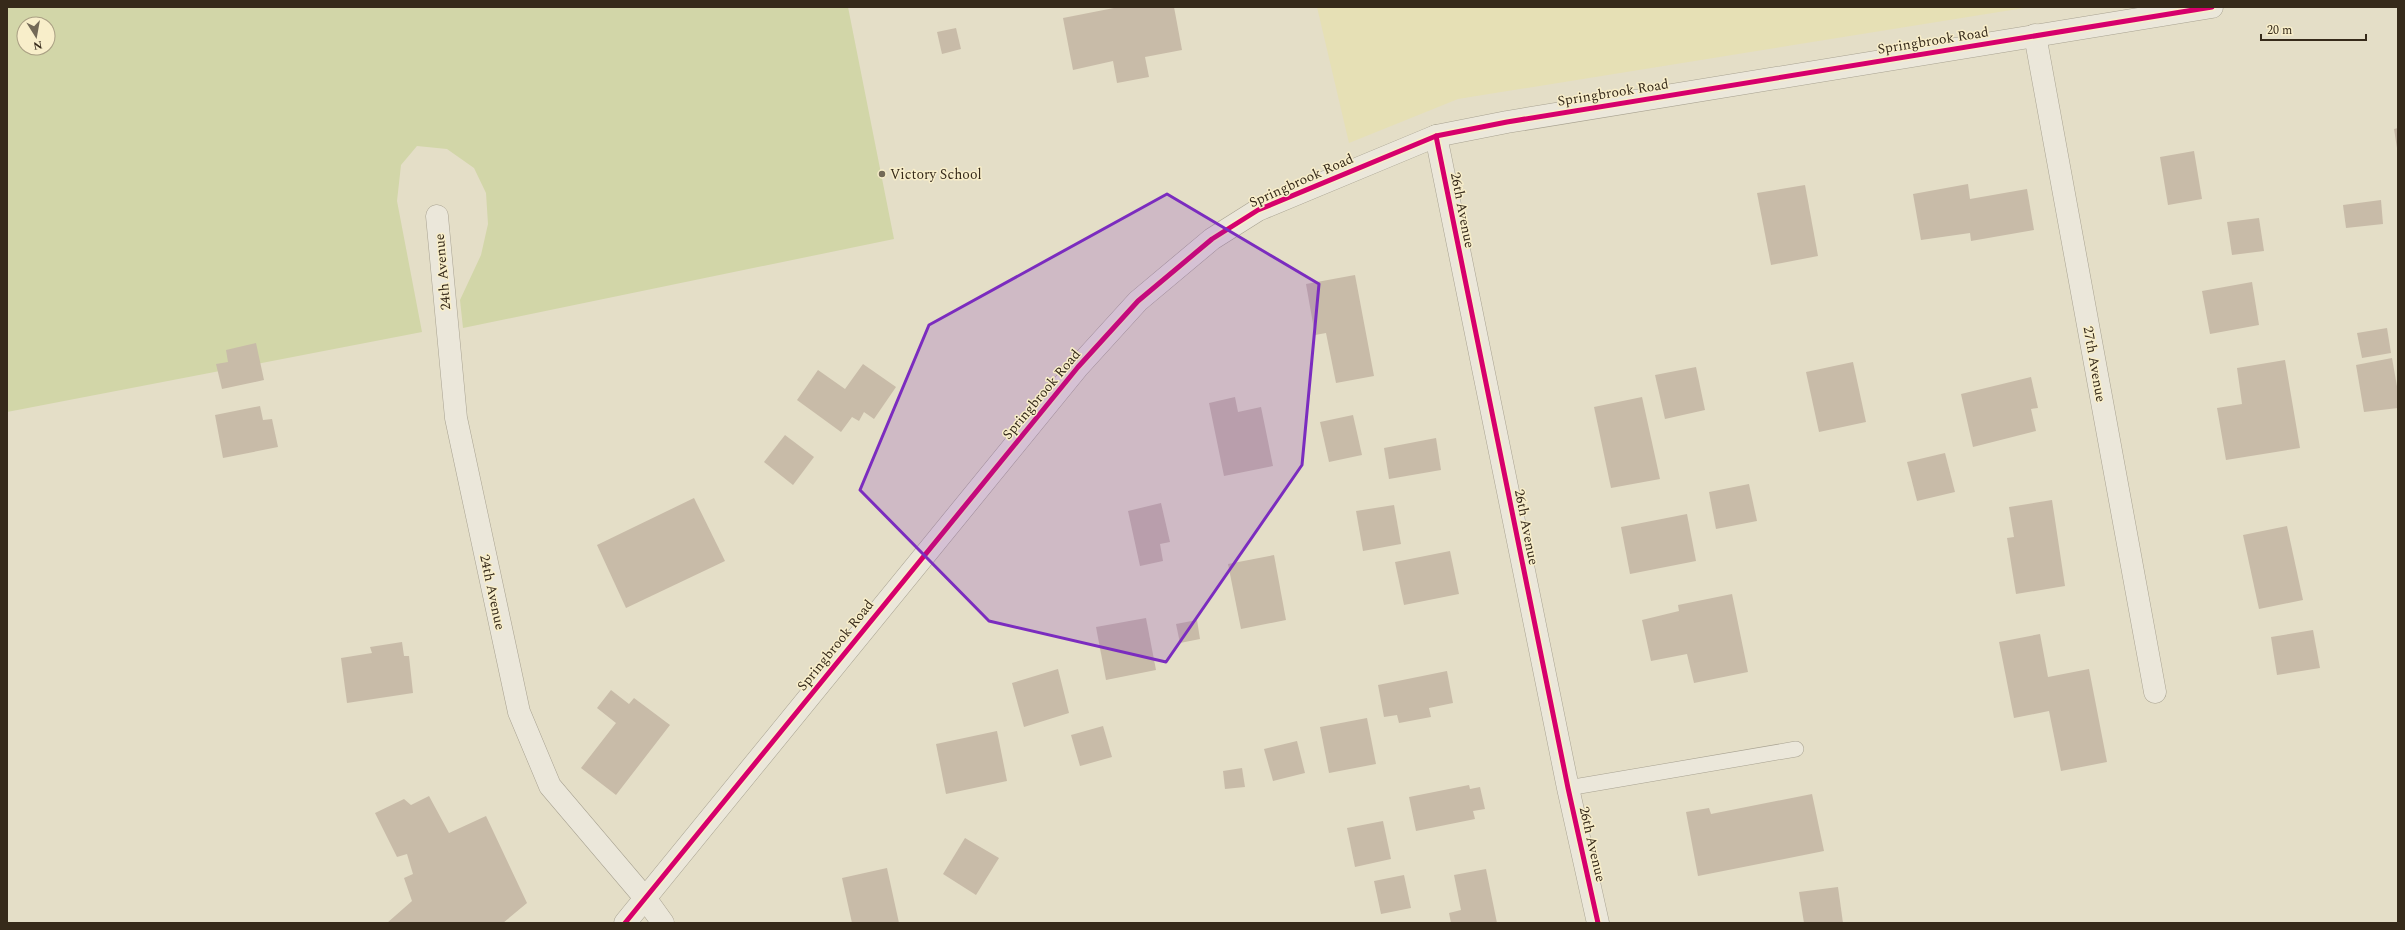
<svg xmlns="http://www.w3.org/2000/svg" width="2405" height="930" viewBox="0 0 2405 930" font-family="Spectral,serif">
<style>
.farmland{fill:#e6e0b5}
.green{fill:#d2d6a8;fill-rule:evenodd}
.building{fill:#c8bba8}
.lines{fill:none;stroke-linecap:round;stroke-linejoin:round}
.service-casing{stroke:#a8a291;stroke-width:16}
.minor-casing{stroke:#a8a291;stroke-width:23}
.tertiary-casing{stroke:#a8a291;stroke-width:23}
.service{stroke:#ebe7da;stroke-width:15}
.minor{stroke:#ebe7da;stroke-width:22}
.tertiary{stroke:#ebe7da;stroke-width:22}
.cycleway-casing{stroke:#f8eeca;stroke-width:8}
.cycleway{stroke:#d6006c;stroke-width:5}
.marked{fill:#7b2cbf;fill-opacity:0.2;stroke:#7b2cbf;stroke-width:3;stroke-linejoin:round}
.poi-dot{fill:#736957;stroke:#f8eeca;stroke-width:1.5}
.labels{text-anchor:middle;stroke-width:3;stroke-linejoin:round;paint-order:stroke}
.street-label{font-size:14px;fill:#362a1a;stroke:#f8eeca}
.poi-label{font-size:14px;fill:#362a1a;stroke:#f8eeca;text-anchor:start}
</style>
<rect width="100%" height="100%" fill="#e4dec7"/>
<!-- farmland -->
<polygon class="farmland" points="1317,7 2030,7 1458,99 1349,143"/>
<!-- green -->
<path class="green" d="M7,7H848L894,239L463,328L460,300L481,255L488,224L486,193L474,168L447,149L417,146L401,165L397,201L422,332L7,412ZM24,24H48V48H24Z"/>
<!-- building -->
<g class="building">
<polygon points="1119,7 1174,7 1182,50 1145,57 1149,77 1117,83 1113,61 1073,70 1063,18"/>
<polygon points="956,28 961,49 942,54 937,32"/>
<polygon points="2398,128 2398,147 2397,148 2394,129"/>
<polygon points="2194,151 2202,199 2168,205 2160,157"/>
<polygon points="1968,184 1970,199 2027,189 2034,230 1971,241 1970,233 1921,240 1913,194"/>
<polygon points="1805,185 1818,256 1771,265 1757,193"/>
<polygon points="2381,200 2383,224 2346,228 2343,205"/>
<polygon points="2259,218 2264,251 2232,255 2227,222"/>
<polygon points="1355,275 1374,376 1336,383 1326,333 1315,335 1306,284"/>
<polygon points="2252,282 2259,325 2210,334 2202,291"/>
<polygon points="2387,328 2391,353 2362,358 2357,333"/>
<polygon points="256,343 264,380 222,389 216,364 228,362 226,350"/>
<polygon points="2392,358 2398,392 2398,408 2364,412 2356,365"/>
<polygon points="2285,360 2300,448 2226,460 2217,408 2242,404 2237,368"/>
<polygon points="1853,362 1866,422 1819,432 1806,372"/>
<polygon points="863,364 896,387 874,419 864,412 859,421 852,417 841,432 797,400 818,370 845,389"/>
<polygon points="1696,367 1705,410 1665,419 1655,375"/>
<polygon points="2031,377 2038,408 2031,409 2036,431 1973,447 1961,394"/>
<polygon points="1235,397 1238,412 1261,407 1273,466 1224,476 1209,403"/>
<polygon points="1642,397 1660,479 1611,488 1594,407"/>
<polygon points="260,406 263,420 272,419 278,447 223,458 215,415"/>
<polygon points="1353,415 1362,455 1329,462 1320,422"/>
<polygon points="785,435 814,457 793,485 764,462"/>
<polygon points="1436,438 1441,470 1389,479 1384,448"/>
<polygon points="1945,453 1955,492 1917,501 1907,462"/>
<polygon points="1749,484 1757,521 1716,529 1709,492"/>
<polygon points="694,498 725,561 626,608 597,545"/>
<polygon points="2052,500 2065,586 2016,594 2007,538 2014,537 2009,507"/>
<polygon points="1161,503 1170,542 1160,544 1163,561 1140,566 1128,511"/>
<polygon points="1394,505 1401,544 1363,551 1356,511"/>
<polygon points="1687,514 1696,561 1630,574 1621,527"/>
<polygon points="2287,526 2303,600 2259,609 2243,535"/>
<polygon points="1450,551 1459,594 1404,605 1395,562"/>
<polygon points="1274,555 1286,620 1241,629 1228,564"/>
<polygon points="1732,594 1748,672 1694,683 1687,654 1651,661 1642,620 1679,611 1678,605"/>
<polygon points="1146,618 1156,670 1106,680 1096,627"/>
<polygon points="1197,620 1200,639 1180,643 1176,624"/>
<polygon points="2313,630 2320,668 2277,675 2271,637"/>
<polygon points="2040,634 2048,677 2089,669 2107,762 2061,771 2049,711 2014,718 1999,642"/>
<polygon points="402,642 404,656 409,656 413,693 347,703 341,658 372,653 370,647"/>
<polygon points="1058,669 1069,713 1024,727 1012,683"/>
<polygon points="1447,671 1453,703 1429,708 1431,717 1399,723 1397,715 1384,717 1378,685"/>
<polygon points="611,690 629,704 634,698 670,725 616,795 581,768 616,723 597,708"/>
<polygon points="1367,718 1376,764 1329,773 1320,727"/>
<polygon points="1103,726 1112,757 1080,766 1071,735"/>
<polygon points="997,731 1007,781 946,794 936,744"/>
<polygon points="1297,741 1305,773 1273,781 1264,749"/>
<polygon points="1242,768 1245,787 1225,789 1223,771"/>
<polygon points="1469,785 1470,789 1480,787 1485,809 1473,811 1475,819 1416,831 1409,797"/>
<polygon points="1812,794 1824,851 1698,876 1686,812 1709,808 1711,814"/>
<polygon points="429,796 449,833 486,816 527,903 503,923 387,923 412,901 404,878 413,874 407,854 397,857 375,813 404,799 411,805"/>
<polygon points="1383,821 1391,859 1355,867 1347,828"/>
<polygon points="965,838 999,858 976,895 943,874"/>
<polygon points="887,868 899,923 852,923 842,878"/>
<polygon points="1486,869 1497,923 1451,923 1449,913 1461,910 1454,875"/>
<polygon points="1404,875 1411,908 1381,914 1374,881"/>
<polygon points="1838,887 1843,923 1804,923 1799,892"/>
</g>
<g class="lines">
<defs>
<polyline id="service" points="1568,788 1796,749"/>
<g id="minor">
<polyline points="2035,35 2155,692"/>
<polyline points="1436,136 1568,788 1598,923"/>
<polyline points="437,216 456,418 519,712 550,786 645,898 663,923"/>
</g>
<polyline id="tertiary" points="625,923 1078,367 1138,301 1212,239 1258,210 1436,136 1507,122 2212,7"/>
</defs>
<!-- service casing -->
<use href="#service" class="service-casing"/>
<!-- minor casing -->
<use href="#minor" class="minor-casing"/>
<!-- tertiary casing -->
<use href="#tertiary" class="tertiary-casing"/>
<!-- service -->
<use href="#service" class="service"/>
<!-- minor -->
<use href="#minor" class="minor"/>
<!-- tertiary -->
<use href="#tertiary" class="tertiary"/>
<defs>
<g id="cycleway">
<polyline points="1436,136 1568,788 1598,923"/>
<polyline points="625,923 1078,367 1138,301 1212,239 1258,210 1436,136 1507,122 2212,7"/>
</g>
</defs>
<!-- cycleway casing -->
<use href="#cycleway" class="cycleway-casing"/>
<!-- cycleway -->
<use href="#cycleway" class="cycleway"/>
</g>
<!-- marked area -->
<path class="marked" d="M1167,194L1319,284L1302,465L1166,662L989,621L860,490L929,325Z"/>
<!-- markers -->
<circle class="poi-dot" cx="882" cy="174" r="4"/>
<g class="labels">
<!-- street labels -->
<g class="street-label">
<text transform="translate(1933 40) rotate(-9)" y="5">Springbrook Road</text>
<text transform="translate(1613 92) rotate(-9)" y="5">Springbrook Road</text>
<text transform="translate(1301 180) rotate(-24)" y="5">Springbrook Road</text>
<text transform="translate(1463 210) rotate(79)" y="5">26th Avenue</text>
<text transform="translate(442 272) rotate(-95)" y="5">24th Avenue</text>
<text transform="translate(2095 364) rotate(80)" y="5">27th Avenue</text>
<text transform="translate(1041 394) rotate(-50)" y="5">Springbrook Road</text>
<text transform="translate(1527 527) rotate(79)" y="5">26th Avenue</text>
<text transform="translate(493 592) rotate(78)" y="5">24th Avenue</text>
<text transform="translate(835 645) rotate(-51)" y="5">Springbrook Road</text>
<text transform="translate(1593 844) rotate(77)" y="5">26th Avenue</text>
</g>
<!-- poi labels -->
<g class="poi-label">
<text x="890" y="179">Victory School</text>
</g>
</g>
<!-- border -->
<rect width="2405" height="930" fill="none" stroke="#362a1a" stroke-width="16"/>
<!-- north arrow -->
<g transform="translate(36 36) rotate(169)"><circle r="19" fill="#f8eeca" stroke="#aaa084"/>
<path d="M0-3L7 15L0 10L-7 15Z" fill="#736957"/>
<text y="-6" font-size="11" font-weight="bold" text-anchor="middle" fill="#362a1a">N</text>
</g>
<!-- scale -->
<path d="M2261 34v6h105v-6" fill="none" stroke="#362a1a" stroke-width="2"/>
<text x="2267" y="34" font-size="12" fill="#362a1a" stroke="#f8eeca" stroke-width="3" paint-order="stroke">20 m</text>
</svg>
